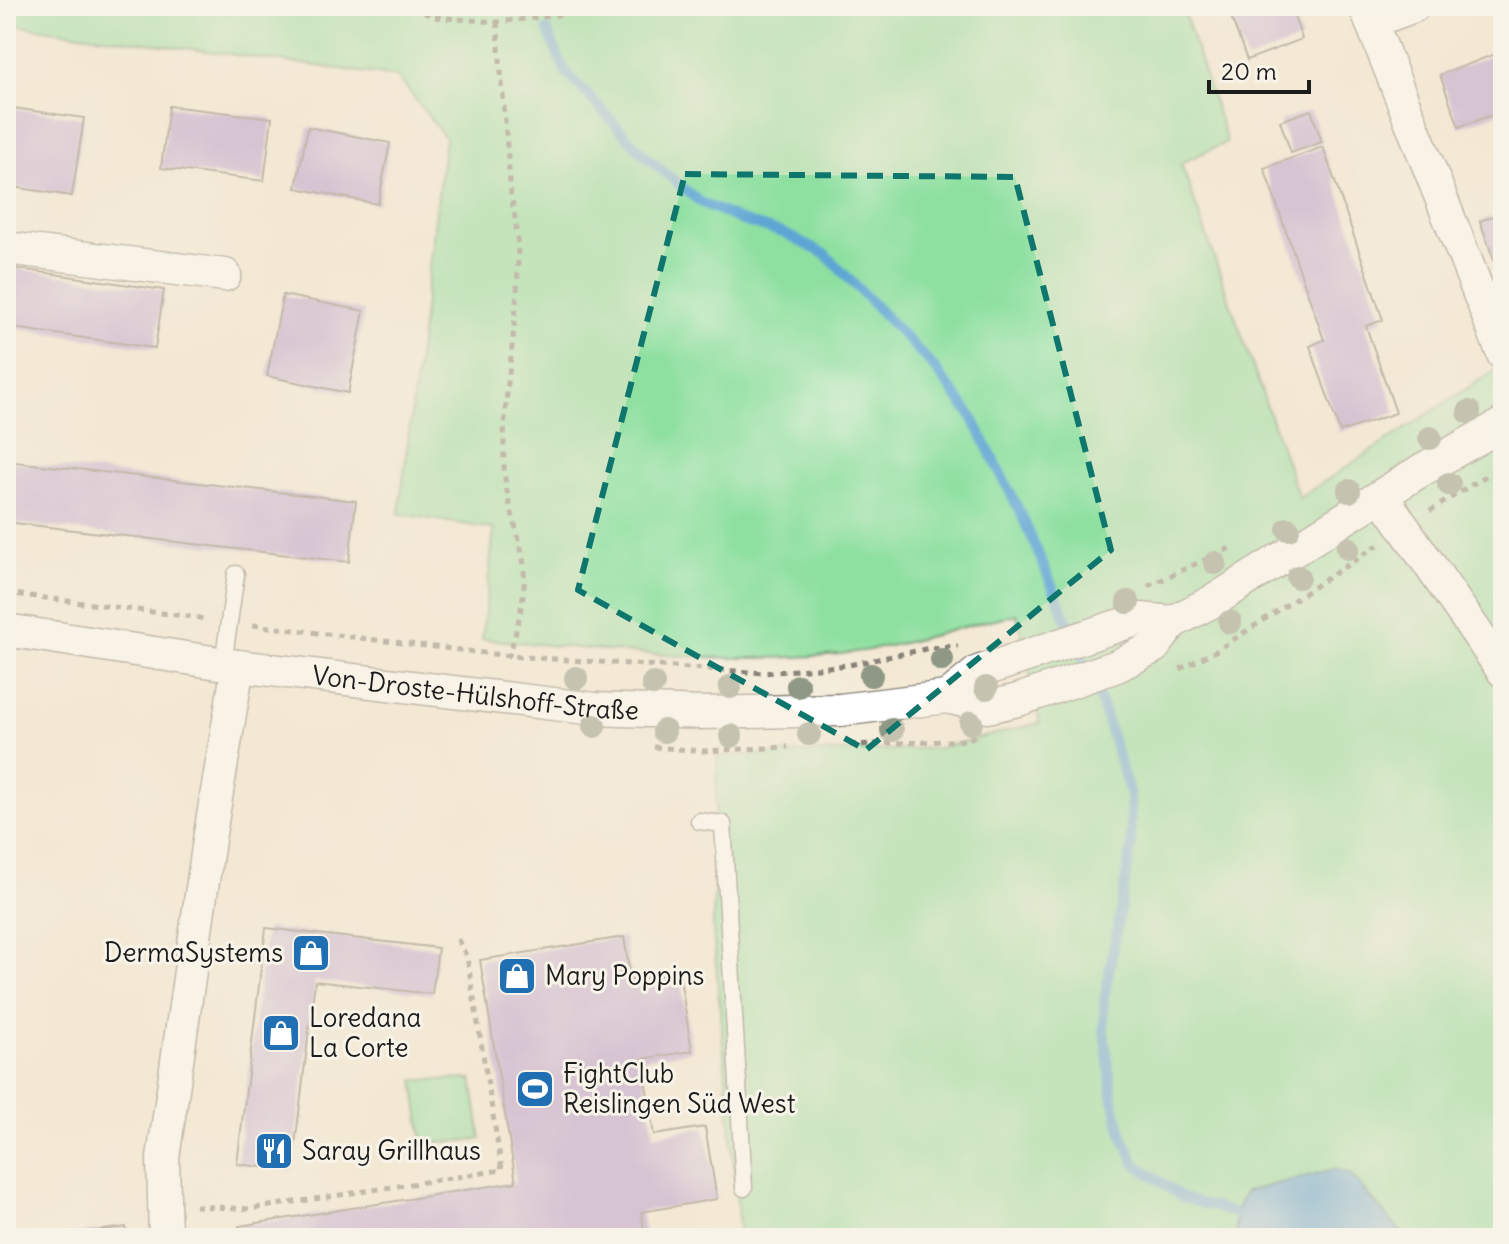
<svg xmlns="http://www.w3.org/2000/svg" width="1509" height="1244" viewBox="0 0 1509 1244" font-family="Delius,sans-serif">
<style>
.green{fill:#8ee0a0;stroke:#557e5e;stroke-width:2}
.water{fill:#5ea5d4;stroke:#3d6078;stroke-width:2}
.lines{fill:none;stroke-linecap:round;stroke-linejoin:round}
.stream{stroke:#5ea5d4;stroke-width:10}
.building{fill:#b599d3}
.lane-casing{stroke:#888278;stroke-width:19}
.street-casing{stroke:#888278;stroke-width:35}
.path{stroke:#888278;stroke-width:5;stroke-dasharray:6 6;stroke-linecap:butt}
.lane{stroke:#fff;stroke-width:16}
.street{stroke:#fff;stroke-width:32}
.tree{fill:#8f9884}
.marked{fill:none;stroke:#0f766e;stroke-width:6;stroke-dasharray:16 10;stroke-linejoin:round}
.labels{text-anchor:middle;stroke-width:6;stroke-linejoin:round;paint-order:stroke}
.street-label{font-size:26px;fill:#1c1c1c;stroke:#f7f3e8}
.poi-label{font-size:26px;fill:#1c1c1c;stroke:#f7f3e8;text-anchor:start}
</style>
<rect width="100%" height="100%" fill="#f7f3e8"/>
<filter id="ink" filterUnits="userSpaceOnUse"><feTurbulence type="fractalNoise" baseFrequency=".0125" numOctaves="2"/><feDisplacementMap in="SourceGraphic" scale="16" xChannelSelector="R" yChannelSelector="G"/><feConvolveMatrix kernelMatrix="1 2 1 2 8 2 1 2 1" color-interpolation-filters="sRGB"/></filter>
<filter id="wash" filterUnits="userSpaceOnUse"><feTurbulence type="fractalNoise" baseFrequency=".006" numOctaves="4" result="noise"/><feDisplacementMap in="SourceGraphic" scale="32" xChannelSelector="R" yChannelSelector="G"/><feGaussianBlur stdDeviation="1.8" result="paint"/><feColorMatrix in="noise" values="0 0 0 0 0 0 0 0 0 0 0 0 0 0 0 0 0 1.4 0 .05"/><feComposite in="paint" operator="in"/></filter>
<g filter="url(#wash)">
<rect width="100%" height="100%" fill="#f3e8d3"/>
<!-- green -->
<g class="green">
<path d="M6,6H1182L1227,142L1181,163L1299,498L1503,365V1238H1406L1350,1174L1335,1169L1245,1192L1235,1214L1236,1238H740L713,929L717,756L939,748L1040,723L1017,614C958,626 901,648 840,654C721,666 600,649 482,639L494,529L399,514L445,138L398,77L6,24Z"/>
<polygon points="472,1079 481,1139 423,1144 414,1080"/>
</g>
<!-- water -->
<polygon class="water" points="1335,1169 1350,1174 1406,1238 1236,1238 1235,1213 1245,1192"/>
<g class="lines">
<!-- stream -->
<g class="stream">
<polyline points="536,6 537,8"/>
<polyline points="547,30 565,71 646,157 700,202 742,221 783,233 825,254 932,365 971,415 1022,516 1061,606 1103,708 1130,795 1131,849 1104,1001 1104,1031 1113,1100 1123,1137 1136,1164 1183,1198 1235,1213"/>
</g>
</g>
<g id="blocks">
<!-- building -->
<g class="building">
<polygon points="1227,6 1290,6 1302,39 1247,60"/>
<polygon points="1503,51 1503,111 1459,127 1440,75"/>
<polygon points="169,106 272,118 264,181 161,168"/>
<polygon points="6,107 84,118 72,196 6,186"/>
<polygon points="1311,110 1322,142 1291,153 1280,121"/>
<polygon points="308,127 390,143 378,204 296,188"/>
<polygon points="1323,147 1383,320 1366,326 1396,413 1340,432 1310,346 1324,340 1264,168"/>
<polygon points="1503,212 1503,273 1499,274 1480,221"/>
<polygon points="6,267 164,290 155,348 6,327"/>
<polygon points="283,295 364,311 348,393 267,376"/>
<polygon points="6,461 356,501 349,562 6,522"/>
<polygon points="266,928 438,948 432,994 315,981 292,1171 237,1164"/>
<polygon points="624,937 631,980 679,972 692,1051 642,1059 654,1135 705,1127 717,1199 641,1212 645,1236 635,1238 241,1238 239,1226 516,1182 480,960"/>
<polygon points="126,1227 127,1238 56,1238 56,1236"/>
</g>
</g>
</g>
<g filter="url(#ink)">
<use href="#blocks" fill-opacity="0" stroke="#888278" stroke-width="2"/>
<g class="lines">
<defs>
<g id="lane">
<polyline points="223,664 236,574"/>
<polyline points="699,821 723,824 744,1188"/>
</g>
<g id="street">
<polyline points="1365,6 1503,354"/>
<polyline points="1371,22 1414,6"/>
<polyline points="6,248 225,275"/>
<polyline points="1382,496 1503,671"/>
<path id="s1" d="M6,630L238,666L595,709L703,713L840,710L947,697L988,707L1018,700L1117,666L1154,647L1173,622L1215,600L1420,471L1503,424"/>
<polyline points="947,697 978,672 1117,626 1141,619 1173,622"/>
<polyline points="165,1238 163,1158 209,840 238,666"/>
</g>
</defs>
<!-- lane casing -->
<use href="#lane" class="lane-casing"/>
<!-- street casing -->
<use href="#street" class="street-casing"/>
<!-- path -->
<g class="path">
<polyline points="414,6 432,17 497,22 554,16 600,6"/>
<path d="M497,22L511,196C531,283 501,375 504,464C505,494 514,519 521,548C530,584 519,621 509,656"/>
<polyline points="1430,511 1500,467"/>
<polyline points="1148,586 1230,548"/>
<polyline points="6,593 207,619"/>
<polyline points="253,625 509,656 765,673 849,665 930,648 958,646"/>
<polyline points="1180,669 1216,651 1378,545"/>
<polyline points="850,745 968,740 975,736"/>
<polyline points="654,747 702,751 788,747"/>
<polyline points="195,1206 250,1209 502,1170 467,957 457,938"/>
</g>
<!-- lane -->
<use href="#lane" class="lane"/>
<!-- street -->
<use href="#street" class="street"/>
</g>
<!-- trees -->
<g class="tree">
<circle cx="1469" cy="412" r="12"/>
<circle cx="1430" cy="438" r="12"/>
<circle cx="1449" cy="484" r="12"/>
<circle cx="1349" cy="491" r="12"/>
<circle cx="1288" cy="529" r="12"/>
<circle cx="1348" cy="548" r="12"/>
<circle cx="1215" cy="563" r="12"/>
<circle cx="1298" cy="577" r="12"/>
<circle cx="1128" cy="602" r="12"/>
<circle cx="1230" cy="622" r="12"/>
<circle cx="942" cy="660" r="12"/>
<circle cx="871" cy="675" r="12"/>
<circle cx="576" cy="678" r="12"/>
<circle cx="653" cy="684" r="12"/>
<circle cx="798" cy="686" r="12"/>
<circle cx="730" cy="687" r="12"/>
<circle cx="986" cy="688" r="12"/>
<circle cx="971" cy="723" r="12"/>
<circle cx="594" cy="726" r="12"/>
<circle cx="892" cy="730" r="12"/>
<circle cx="664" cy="731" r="12"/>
<circle cx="809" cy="734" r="12"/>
<circle cx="731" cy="736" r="12"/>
</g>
</g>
<!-- marked area -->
<path d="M0 0H1509V1244H0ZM685,174L1015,177L1111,550L866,750L578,590Z" fill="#f3e8d3" fill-opacity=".55" fill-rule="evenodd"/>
<path class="marked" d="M685,174L1015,177L1111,550L866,750L578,590Z"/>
<!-- icons -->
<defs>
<symbol id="shop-square" viewBox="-11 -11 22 22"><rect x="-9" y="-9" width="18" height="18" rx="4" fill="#1f6fb2" stroke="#f7f3e8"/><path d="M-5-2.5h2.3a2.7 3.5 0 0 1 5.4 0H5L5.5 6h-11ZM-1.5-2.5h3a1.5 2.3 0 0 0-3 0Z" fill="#fff"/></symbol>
<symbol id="stadium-square" viewBox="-11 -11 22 22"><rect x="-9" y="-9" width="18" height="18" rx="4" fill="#1f6fb2" stroke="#f7f3e8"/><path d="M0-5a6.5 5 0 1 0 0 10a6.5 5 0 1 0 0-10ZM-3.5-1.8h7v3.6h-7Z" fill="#fff"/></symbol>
<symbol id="restaurant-square" viewBox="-11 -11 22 22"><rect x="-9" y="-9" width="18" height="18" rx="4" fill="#1f6fb2" stroke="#f7f3e8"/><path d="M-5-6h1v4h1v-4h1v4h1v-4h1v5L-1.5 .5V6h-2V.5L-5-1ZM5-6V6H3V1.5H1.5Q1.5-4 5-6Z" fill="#fff"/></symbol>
</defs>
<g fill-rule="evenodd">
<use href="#shop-square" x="289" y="931" width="44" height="44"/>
<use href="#shop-square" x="495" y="954" width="44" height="44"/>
<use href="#shop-square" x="259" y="1011" width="44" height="44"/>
<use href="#stadium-square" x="513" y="1067" width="44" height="44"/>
<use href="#restaurant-square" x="252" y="1129" width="44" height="44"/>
</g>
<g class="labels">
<!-- street labels -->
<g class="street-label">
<text dy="9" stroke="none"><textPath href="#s1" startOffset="474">Von-Droste-Hülshoff-Straße</textPath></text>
</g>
<!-- poi labels -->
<g class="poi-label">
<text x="283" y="962" text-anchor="end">DermaSystems</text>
<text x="545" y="985">Mary Poppins</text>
<text x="309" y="1027">Loredana<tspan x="309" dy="30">La Corte</tspan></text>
<text x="563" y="1083">FightClub<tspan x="563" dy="30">Reislingen Süd West</tspan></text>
<text x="302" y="1160">Saray Grillhaus</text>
</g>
</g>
<!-- margin -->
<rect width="1509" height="1244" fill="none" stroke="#f7f3e8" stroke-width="32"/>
<!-- scale -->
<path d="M1209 80v12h100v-12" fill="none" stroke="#1c1c1c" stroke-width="4"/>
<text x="1221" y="80" font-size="24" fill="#1c1c1c" stroke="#f7f3e8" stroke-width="6" paint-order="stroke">20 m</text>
</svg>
